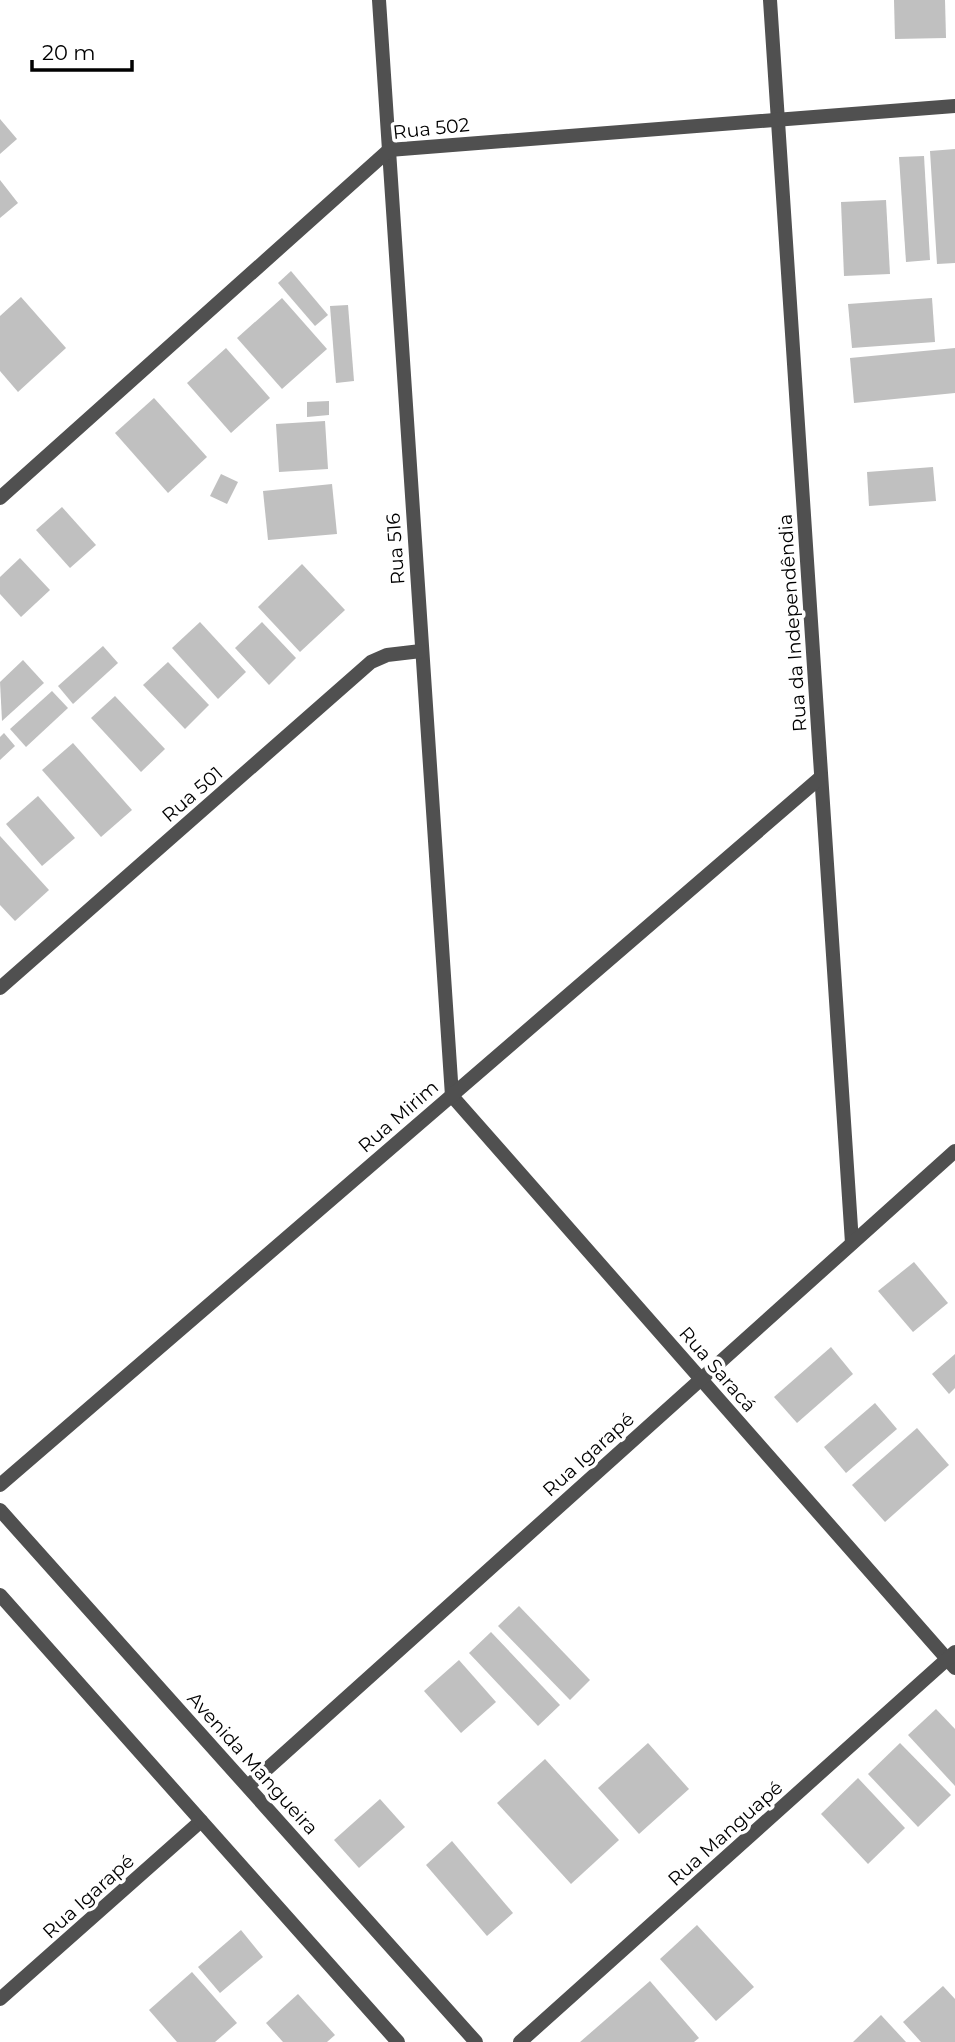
<svg xmlns="http://www.w3.org/2000/svg" width="955" height="2042" viewBox="0 0 955 2042" font-family="Montserrat,sans-serif">
<style>
.building{fill:#c0c0c0}
.lines{fill:none;stroke-linecap:round;stroke-linejoin:round}
.minor{stroke:#505050;stroke-width:14}
.tertiary{stroke:#505050;stroke-width:14}
.labels{text-anchor:middle;stroke-width:7;stroke-linejoin:round;paint-order:stroke}
.street-label{font-size:19px;fill:#000;stroke:#fff}
</style>
<rect width="100%" height="100%" fill="#fff"/>
<!-- building -->
<g class="building">
<polygon points="894,0 945,0 946,38 895,39"/>
<polygon points="0,119 17,139 0,154"/>
<polygon points="955,149 955,263 937,264 930,151"/>
<polygon points="924,156 930,260 906,262 899,157"/>
<polygon points="0,180 18,203 0,218"/>
<polygon points="886,200 890,274 844,276 841,202"/>
<polygon points="291,271 328,315 315,326 278,283"/>
<polygon points="21,297 66,348 18,392 0,371 0,316"/>
<polygon points="282,298 327,349 282,389 237,338"/>
<polygon points="932,298 935,342 852,348 848,304"/>
<polygon points="348,305 354,381 336,383 330,306"/>
<polygon points="226,348 270,398 231,433 187,383"/>
<polygon points="955,348 955,393 854,403 850,358"/>
<polygon points="154,398 207,457 168,493 115,433"/>
<polygon points="329,401 329,415 307,417 307,402"/>
<polygon points="325,421 328,469 279,472 276,424"/>
<polygon points="933,467 936,501 869,506 867,472"/>
<polygon points="221,474 238,482 227,504 210,496"/>
<polygon points="332,484 337,534 268,540 263,491"/>
<polygon points="62,507 96,545 70,568 36,530"/>
<polygon points="20,558 50,590 21,617 0,594 0,577"/>
<polygon points="302,564 345,610 300,652 258,607"/>
<polygon points="200,622 246,672 218,699 172,648"/>
<polygon points="262,622 296,658 269,685 235,648"/>
<polygon points="103,646 118,663 73,704 58,686"/>
<polygon points="23,660 44,683 2,721 0,682"/>
<polygon points="168,662 209,705 185,729 143,685"/>
<polygon points="52,691 68,708 26,747 10,729"/>
<polygon points="115,696 165,749 141,772 91,718"/>
<polygon points="4,733 15,746 0,760 0,737"/>
<polygon points="73,743 132,810 101,837 42,770"/>
<polygon points="38,796 75,838 42,866 6,824"/>
<polygon points="0,836 49,890 15,921 0,905"/>
<polygon points="914,1262 948,1303 913,1332 878,1291"/>
<polygon points="831,1347 853,1374 797,1423 774,1397"/>
<polygon points="955,1354 955,1388 949,1394 932,1374"/>
<polygon points="875,1403 897,1429 846,1473 824,1447"/>
<polygon points="917,1428 949,1465 885,1522 852,1485"/>
<polygon points="519,1606 590,1680 570,1700 498,1626"/>
<polygon points="491,1632 560,1705 538,1726 469,1653"/>
<polygon points="459,1660 496,1702 461,1733 424,1691"/>
<polygon points="936,1709 955,1729 955,1786 908,1735"/>
<polygon points="648,1743 689,1789 639,1834 598,1788"/>
<polygon points="900,1743 951,1795 918,1827 868,1774"/>
<polygon points="545,1759 619,1840 571,1884 497,1803"/>
<polygon points="858,1778 905,1828 868,1864 821,1814"/>
<polygon points="380,1799 405,1827 359,1868 334,1840"/>
<polygon points="452,1841 513,1913 487,1936 426,1865"/>
<polygon points="697,1925 754,1987 716,2021 660,1959"/>
<polygon points="241,1930 263,1957 220,1993 198,1967"/>
<polygon points="192,1972 237,2023 215,2042 177,2042 149,2010"/>
<polygon points="650,1981 699,2038 694,2042 580,2042"/>
<polygon points="943,1986 955,1999 955,2042 921,2042 903,2022"/>
<polygon points="298,1994 335,2035 327,2042 283,2042 266,2023"/>
<polygon points="881,2015 906,2042 853,2042"/>
</g>
<g class="lines">
<!-- minor -->
<g class="minor">
<polyline points="379,0 452,1096 955,1668"/>
<polyline points="770,0 852,1243"/>
<polyline points="0,498 389,150 955,106"/>
<polyline points="0,988 371,662 387,655 421,651"/>
<polyline points="0,1485 821,777"/>
<polyline points="248,1786 955,1151"/>
<polyline points="0,1999 201,1821"/>
<polyline points="520,2042 955,1652"/>
</g>
<!-- tertiary -->
<g class="tertiary">
<polyline points="0,1510 476,2042"/>
<polyline points="0,1595 398,2042"/>
</g>
</g>
<g class="labels">
<!-- street labels -->
<g class="street-label">
<text transform="translate(431 128) rotate(-6)" y="7">Rua 502</text>
<text transform="translate(395 549) rotate(-94)" y="7">Rua 516</text>
<text transform="translate(792 623) rotate(-94)" y="7">Rua da Independêndia</text>
<text transform="translate(192 794) rotate(-41)" y="7">Rua 501</text>
<text transform="translate(398 1116) rotate(-41)" y="7">Rua Mirim</text>
<text transform="translate(718 1369) rotate(49)" y="7">Rua Saracá</text>
<text transform="translate(588 1454) rotate(-42)" y="7">Rua Igarapé</text>
<text transform="translate(253 1763) rotate(48)" y="7">Avenida Mangueira</text>
<text transform="translate(725 1833) rotate(-42)" y="7">Rua Manguapé</text>
<text transform="translate(88 1896) rotate(-42)" y="7">Rua Igarapé</text>
</g>
</g>
<!-- scale -->
<path d="M32 60v10h100v-10" fill="none" stroke="#000000" stroke-width="3.5"/>
<text x="42" y="60" font-size="21" fill="#000000" stroke="#ffffff" stroke-width="5" paint-order="stroke">20 m</text>
</svg>
